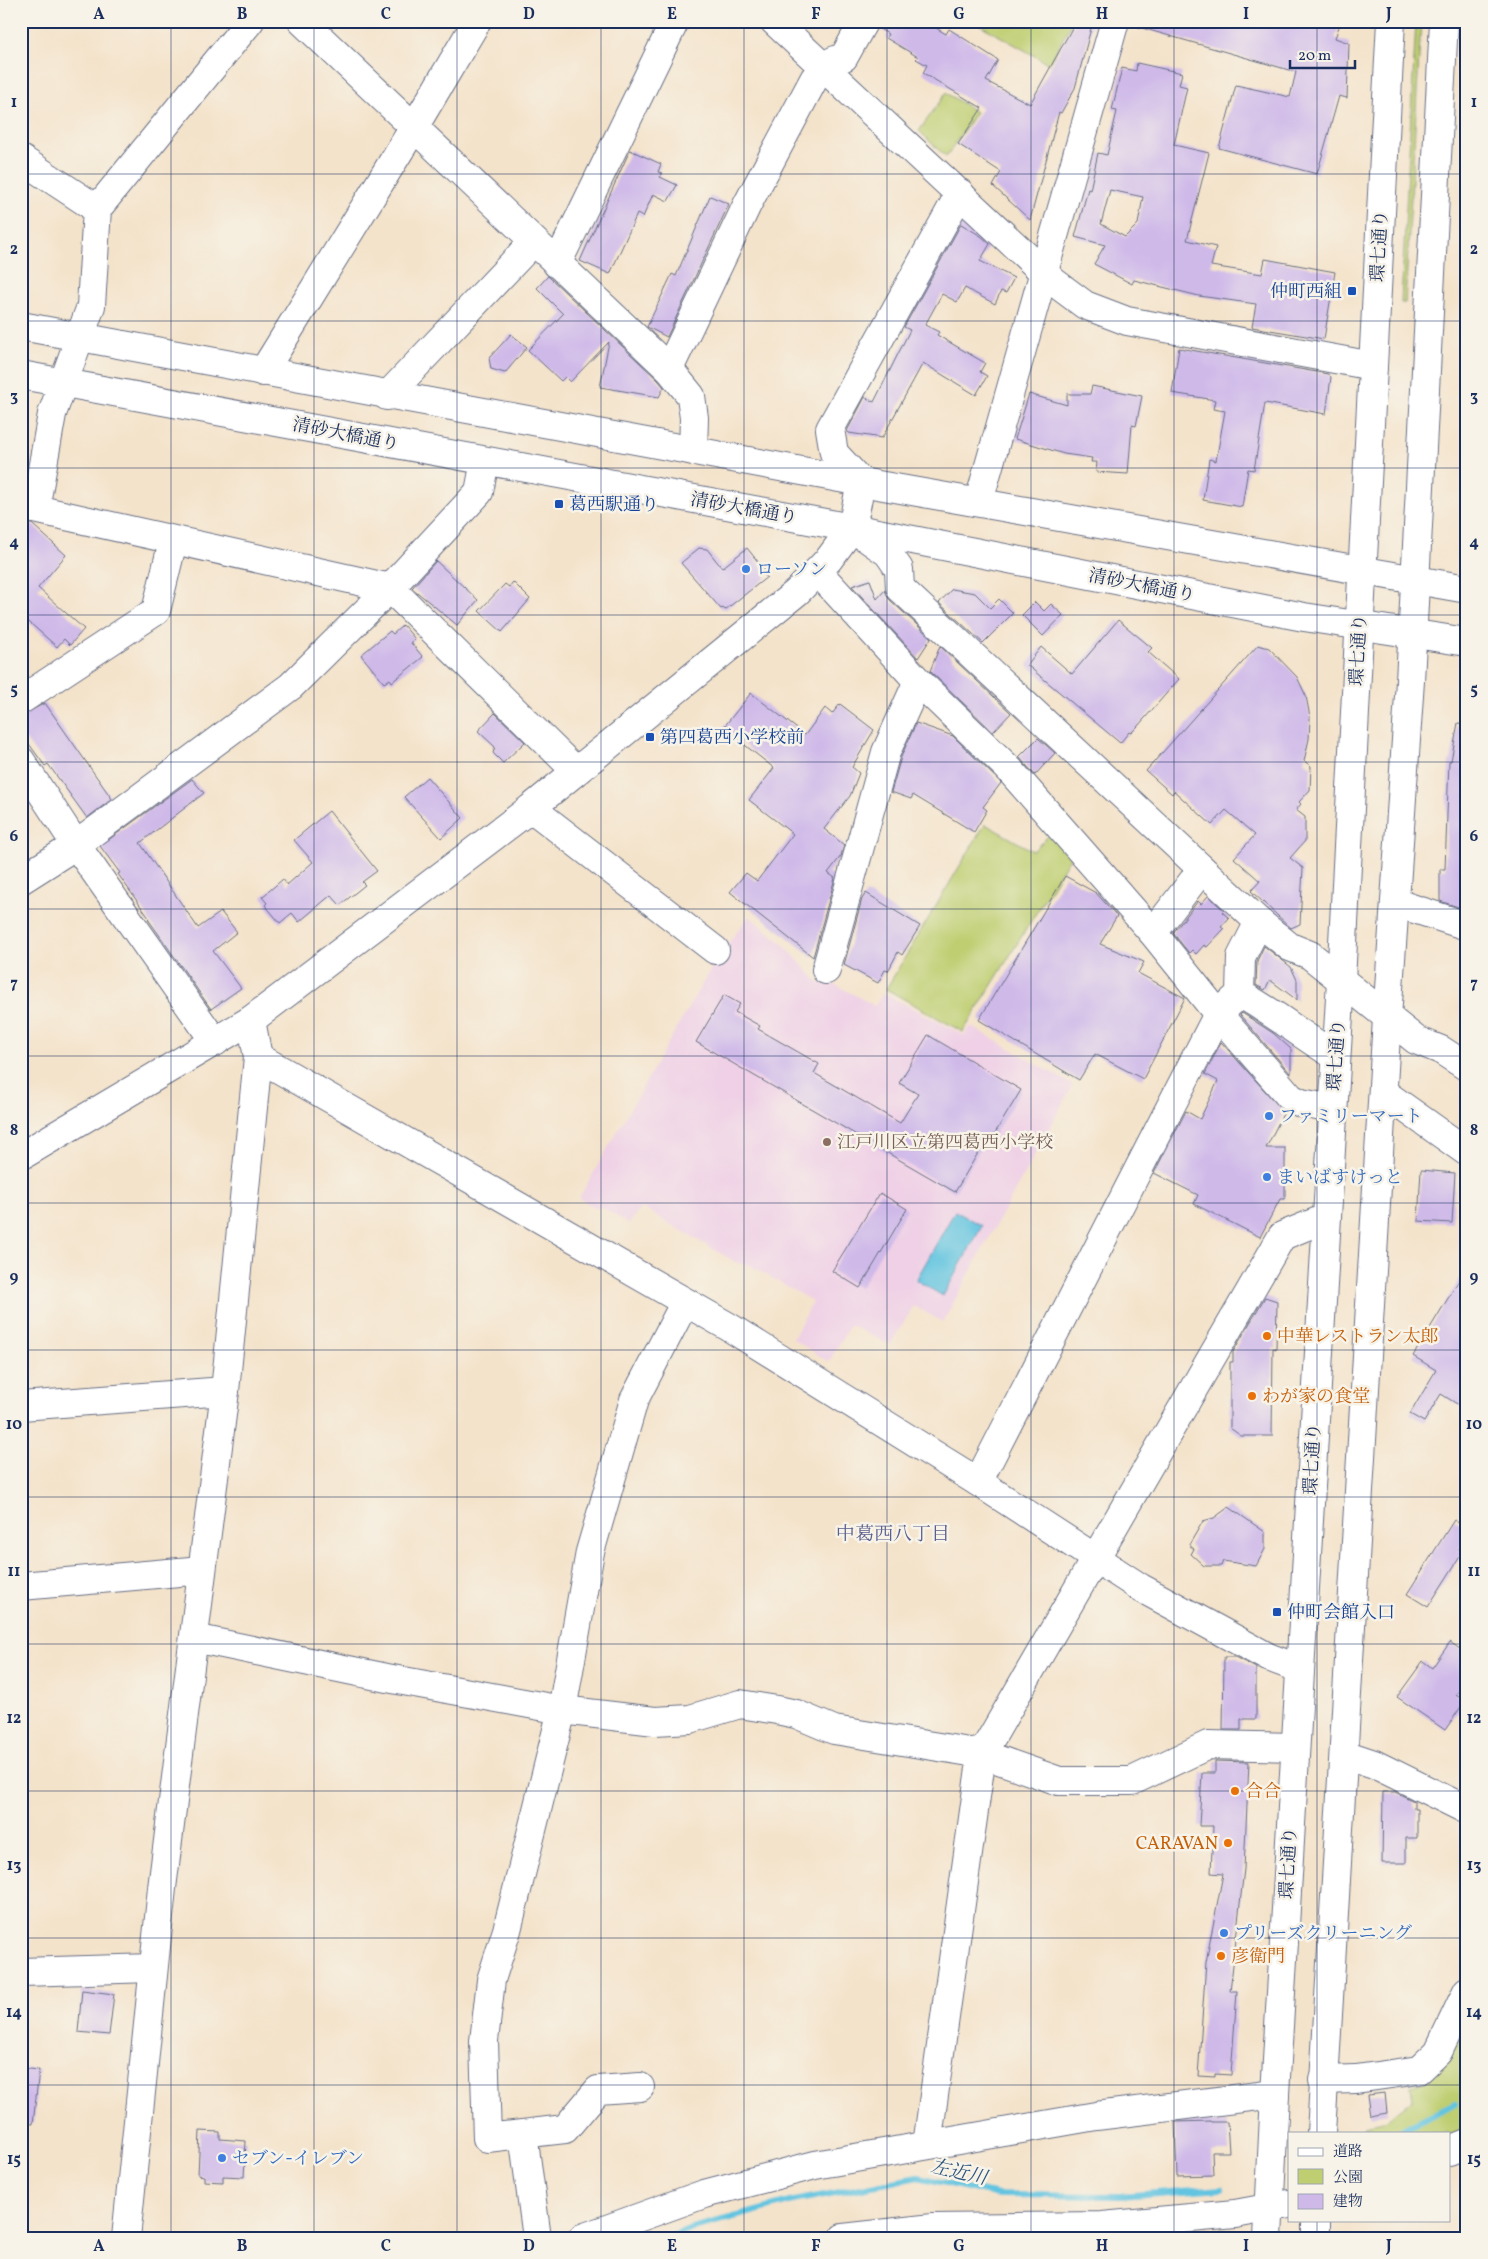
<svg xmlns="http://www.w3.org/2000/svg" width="1488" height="2259" viewBox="0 0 1488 2259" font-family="Vollkorn,'Noto Serif JP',serif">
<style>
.built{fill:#efd0e6}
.green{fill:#bece70;stroke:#6c7e67}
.water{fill:#62c4e0;stroke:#3e7a9f}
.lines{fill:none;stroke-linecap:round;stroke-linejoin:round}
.stream{stroke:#62c4e0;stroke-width:6}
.building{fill:#cfb9e9;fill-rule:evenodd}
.minor-casing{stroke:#676e84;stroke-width:30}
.major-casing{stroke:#676e84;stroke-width:30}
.minor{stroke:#fff;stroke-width:28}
.major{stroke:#fff;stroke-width:28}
.grid{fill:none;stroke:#1b2f5e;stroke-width:1;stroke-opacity:0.55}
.transit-dot{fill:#1a4fb4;stroke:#f7f3e8;stroke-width:2}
.shop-dot{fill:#3f7fe0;stroke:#f7f3e8;stroke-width:2}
.education-dot{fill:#8d6e63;stroke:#f7f3e8;stroke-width:2}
.food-dot{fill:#e8710a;stroke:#f7f3e8;stroke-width:2}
.labels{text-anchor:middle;stroke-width:5;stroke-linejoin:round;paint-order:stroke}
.street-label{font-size:18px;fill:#1b2f5e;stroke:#f7f3e8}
.transit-label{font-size:18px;fill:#164399;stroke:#f7f3e8;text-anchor:start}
.shop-label{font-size:18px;fill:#366cbe;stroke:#f7f3e8;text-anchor:start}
.education-label{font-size:18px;fill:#785e54;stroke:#f7f3e8;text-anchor:start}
.food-label{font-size:18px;fill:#c56008;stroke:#f7f3e8;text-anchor:start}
.neighbourhood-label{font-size:19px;fill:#5a5f8f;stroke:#f7f3e8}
.water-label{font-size:19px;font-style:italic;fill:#2d547e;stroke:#f7f3e8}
.neatline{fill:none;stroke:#1b2f5e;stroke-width:2}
.grid-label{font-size:16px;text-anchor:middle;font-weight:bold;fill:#1b2f5e}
</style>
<rect width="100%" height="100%" fill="#f7f3e8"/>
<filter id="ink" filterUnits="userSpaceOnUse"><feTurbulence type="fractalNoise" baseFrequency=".02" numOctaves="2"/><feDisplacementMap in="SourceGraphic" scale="10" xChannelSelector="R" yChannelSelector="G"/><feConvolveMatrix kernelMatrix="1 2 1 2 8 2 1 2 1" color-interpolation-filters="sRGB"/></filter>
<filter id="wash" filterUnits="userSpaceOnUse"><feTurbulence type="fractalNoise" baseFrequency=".0096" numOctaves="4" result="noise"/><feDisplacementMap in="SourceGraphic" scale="20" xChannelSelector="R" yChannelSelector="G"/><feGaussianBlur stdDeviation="1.12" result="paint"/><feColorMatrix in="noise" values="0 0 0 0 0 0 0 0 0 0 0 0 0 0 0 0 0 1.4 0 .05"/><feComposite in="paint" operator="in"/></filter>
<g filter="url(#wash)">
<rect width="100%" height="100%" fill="#f4e3cb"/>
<!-- built -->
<polygon class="built" points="749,916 782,943 819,983 836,985 875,1006 883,993 964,1035 971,1026 1073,1085 943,1322 914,1306 890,1345 850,1325 829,1362 793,1339 812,1301 751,1266 737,1263 641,1207 629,1224 600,1206 597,1209 579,1198 717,958"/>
<!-- green -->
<g class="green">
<polygon points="973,21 1073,21 1049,64"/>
<polygon points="1416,21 1421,21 1405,303 1401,303"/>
<polygon points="946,93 976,112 946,157 919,131"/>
<polygon points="985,824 1033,851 1054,830 1074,851 963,1032 886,989"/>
<polygon points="1467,2014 1466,2131 1449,2137 1449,2133 1365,2133 1365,2125 1386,2120 1412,2100 1410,2086 1428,2081 1449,2051"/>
</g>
<!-- water -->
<polygon class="water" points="955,1211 982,1226 943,1296 916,1280"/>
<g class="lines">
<!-- stream -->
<g class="stream">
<polyline points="1398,2133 1455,2103"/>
<polyline points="667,2238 689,2229 793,2201 919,2177 998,2195 1120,2196 1221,2188"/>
</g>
</g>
<g id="blocks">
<!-- building -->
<g class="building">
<polygon points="880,21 924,21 946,34 949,29 998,60 986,81 1030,104 1076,21 1093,21 1075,88 1061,113 1059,112 1030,220 993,186 1001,172 958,144 982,108 923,73 927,65 916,59 918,57 886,38 888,34 878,28"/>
<polygon points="1135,21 1341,21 1335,38 1349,43 1347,98 1339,96 1317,174 1219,148 1236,85 1290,97 1296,72 1135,26"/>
<path d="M1137,63L1182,73L1179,85L1187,87L1174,145L1209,153L1187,240L1216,247L1211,266L1262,274L1265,259L1335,272L1324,339L1252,327L1256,304L1199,296L1134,280L1132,284L1094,264L1105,245L1075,237L1088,189L1090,190L1098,153L1107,155L1117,111L1112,110L1122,68L1136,71ZM1110,190L1143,197L1138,224L1125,237L1101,224Z"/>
<polygon points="630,150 661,164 658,172 662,173 660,177 677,185 668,201 653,194 643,217 637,214 610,274 580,261"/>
<polygon points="710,196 729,204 667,337 647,327 672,274 676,276"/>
<polygon points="961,224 981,236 990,244 980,261 1014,278 1006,293 1001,291 995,304 965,288 957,302 942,294 925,325 939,332 937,335 985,363 980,372 987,376 976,395 923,363 882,438 849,433 847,431 865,397 874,402 910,330 904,327"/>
<polygon points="548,276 658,380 664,387 659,397 600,387 609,342 570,382 565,377 561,381 528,350 563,314 537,288"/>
<polygon points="511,334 527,347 505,373 491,369 489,358"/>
<polygon points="1179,348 1328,374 1331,377 1326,414 1265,403 1254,470 1248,469 1242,507 1203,500 1209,459 1216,461 1225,411 1213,409 1215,400 1172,393"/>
<polygon points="1092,386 1142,396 1136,426 1132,425 1128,474 1096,472 1097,462 1091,462 1092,458 1064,454 1015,439 1029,394 1067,405 1067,394 1090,394"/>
<polygon points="21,524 32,524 66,555 38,588 84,629 70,645 64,639 57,647 21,615"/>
<polygon points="699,548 707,549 722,568 747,548 767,573 764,575 767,577 725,610 723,608 721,609 681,563"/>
<polygon points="436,561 478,600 457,625 412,588"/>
<polygon points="870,580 877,599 885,590 889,599 931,638 918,658 852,586"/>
<polygon points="513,582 530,599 502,632 479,611 505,584 509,587"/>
<polygon points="952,589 975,593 990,608 999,599 1013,613 983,643 939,603"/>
<polygon points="1035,602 1044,611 1051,604 1063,615 1043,636 1022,615"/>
<polygon points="1118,620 1152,648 1148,652 1179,679 1138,726 1131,733 1129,732 1120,743 1027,665 1041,647 1072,674"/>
<polygon points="403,625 415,639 411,643 423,657 392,682 390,679 384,683 361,655 390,631 393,634"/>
<polygon points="1258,645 1269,648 1297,677 1306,696 1310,717 1309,739 1304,761 1311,766 1310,790 1299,802 1301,804 1296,810 1305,817 1305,841 1290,858 1303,868 1300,924 1291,928 1251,891 1260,881 1234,858 1255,835 1226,810 1212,825 1174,791 1172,794 1146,771"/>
<polygon points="940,646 1011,713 993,732 930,671"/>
<polygon points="751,693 805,735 825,708 832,714 840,704 874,730 852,767 859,773 850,796 824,829 844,845 841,856 828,873 835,878 813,957 730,892 746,873 757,881 793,834 749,800 774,768 723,728"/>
<polygon points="45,703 112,799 87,818 48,764 45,766 21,733 21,716"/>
<polygon points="495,713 525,742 503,763 493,753 495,747 478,731"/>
<polygon points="916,723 953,736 1001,783 983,807 987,810 974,832 913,795 911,799 891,792 901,757"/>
<polygon points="1458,723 1467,724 1467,910 1440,901 1440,869 1445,869 1449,761 1451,761"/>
<polygon points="1038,738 1055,753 1035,775 1019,757"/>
<polygon points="427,777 463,818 441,838 404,797"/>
<polygon points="192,779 204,793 140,843 198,928 221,912 237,932 213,951 241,988 211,1009 148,919 149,918 118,874 120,873 100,846"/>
<polygon points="329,811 377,871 362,882 365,885 340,905 331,895 299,922 292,913 280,923 265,905 267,903 262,897 283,879 287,885 313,862 294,840"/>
<polygon points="1065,876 1096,893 1117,916 1100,944 1144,962 1138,973 1185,998 1143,1079 1095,1054 1079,1080 979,1020"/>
<polygon points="866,893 920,926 902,955 898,952 888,971 885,970 878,983 844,965 862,899"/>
<polygon points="1208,896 1224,910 1222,912 1229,918 1221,927 1224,929 1207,947 1204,945 1196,954 1192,950 1189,953 1173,933 1198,901 1201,904"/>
<polygon points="1264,946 1291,967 1297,980 1297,1000 1270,980 1265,990 1256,985 1257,961"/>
<polygon points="724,995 740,1004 735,1012 760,1026 758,1029 819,1064 814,1073 900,1123 918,1094 899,1083 928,1035 1021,1090 992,1138 988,1136 955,1192 696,1042"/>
<polygon points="1242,1013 1273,1033 1291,1049 1291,1074 1240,1015"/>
<polygon points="1221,1042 1284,1112 1266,1148 1285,1148 1285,1199 1280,1199 1260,1237 1194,1204 1198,1195 1154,1173 1186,1111 1200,1119 1218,1081 1205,1074"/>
<polygon points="1421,1170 1455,1173 1452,1223 1418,1221"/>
<polygon points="880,1193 907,1209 860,1288 832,1271"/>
<polygon points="1467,1267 1467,1410 1441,1394 1424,1422 1410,1414 1436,1370 1413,1356"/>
<polygon points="1265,1297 1277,1301 1276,1349 1273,1348 1272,1436 1241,1436 1230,1428 1230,1362 1233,1362 1233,1352"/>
<polygon points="1229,1507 1265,1532 1265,1549 1256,1566 1223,1561 1221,1566 1204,1566 1191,1554 1194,1549 1189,1545 1203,1521 1214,1518"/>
<polygon points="1454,1520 1467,1528 1467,1536 1459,1549 1463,1552 1428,1607 1407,1594"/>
<polygon points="1450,1642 1467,1654 1467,1680 1456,1695 1465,1701 1445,1730 1397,1697 1423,1661 1432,1668"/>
<polygon points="1224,1657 1235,1657 1256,1668 1256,1719 1241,1719 1241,1730 1223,1730"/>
<polygon points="1215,1761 1249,1762 1244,1869 1230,1991 1237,1991 1231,2075 1215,2074 1215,2077 1198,2076 1206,1962 1223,1874 1211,1873 1213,1826 1199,1826 1202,1773 1215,1773"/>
<polygon points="1383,1792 1395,1792 1414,1801 1414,1809 1417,1809 1417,1838 1406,1838 1406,1863 1382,1863"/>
<polygon points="82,1990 114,1994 109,2035 78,2032"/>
<polygon points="21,2068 39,2070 33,2124 21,2123"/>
<polygon points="1385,2093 1387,2113 1370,2116 1367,2095"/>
<polygon points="1211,2121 1211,2122 1227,2122 1229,2152 1212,2152 1213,2175 1177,2176 1175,2122"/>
<polygon points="200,2131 220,2132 220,2139 246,2141 244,2177 223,2176 223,2182 204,2181 204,2176 198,2175"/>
</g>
</g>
</g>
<g filter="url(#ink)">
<use href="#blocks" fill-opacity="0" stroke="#676e84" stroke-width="1"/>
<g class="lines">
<defs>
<g id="minor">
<polyline points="302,21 669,369 691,396 694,418 693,451"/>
<polyline points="774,21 1054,282 1085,305 1127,321 1373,366"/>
<polyline points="21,159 97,209"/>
<polyline points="557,264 675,21"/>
<polyline points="669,369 747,205 814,79 833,61 844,57 864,21"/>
<polyline points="263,372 413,129 477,21"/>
<polyline points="387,396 533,242"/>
<polyline points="979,501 1115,21"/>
<polyline points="21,508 35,509 390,588 576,771"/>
<polyline points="35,509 52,414 91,306 97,209 250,21"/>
<polyline points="852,528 888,553 899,569 900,588 1259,922 1290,947 1310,955 1416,1040 1441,1050 1467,1067"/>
<polyline points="818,572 918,681 1008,768 1153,933 1218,1014 1291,1098 1301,1103 1333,1109"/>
<polyline points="21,700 156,611 173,541"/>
<polyline points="21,761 76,845 215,1042"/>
<polyline points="531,808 715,950"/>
<polyline points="21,880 76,845 291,686 390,588 479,492 485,461"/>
<polyline points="1396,903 1467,926"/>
<polyline points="1153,933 1202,869"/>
<polyline points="826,970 886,752 918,681"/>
<path d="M1240,994C1274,1012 1303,1037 1336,1056"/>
<polyline points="258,1057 729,1327 978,1482 1141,1588 1268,1657 1300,1669"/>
<polyline points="1384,1093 1467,1152"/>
<polyline points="21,1156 251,1020 531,808 797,592 829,559 852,528 861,482 834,453 830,429 960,193"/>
<polyline points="21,1406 225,1391"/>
<polyline points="978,1482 1218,1014 1240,994 1241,957 1259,922"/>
<polyline points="21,1586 202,1570"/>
<polyline points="194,1638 387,1678 562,1710 655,1721 690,1719 740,1704 777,1710 796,1714 834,1730 982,1754 1059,1781 1132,1781 1208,1745 1295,1747"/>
<polyline points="1344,1754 1374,1764 1467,1810"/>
<polyline points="21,1972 153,1968"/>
<polyline points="1323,2080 1356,2079 1419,2070 1438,2052 1467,1991"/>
<polyline points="640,2087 598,2090 565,2129 487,2138 484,2041 491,1980 507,1930 562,1710 590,1552 634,1400 685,1302"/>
<polyline points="523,2134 537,2238"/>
<polyline points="927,2145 982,1754 1282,1236 1326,1218"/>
<polyline points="1449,2151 1467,2144"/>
<polyline points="126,2238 162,1888 225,1391 258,1057 251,1020"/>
<polyline points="582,2238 704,2194 815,2165 1096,2116 1275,2094"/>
<polyline points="843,2238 933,2228 1102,2226 1235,2214 1289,2204"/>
</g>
<g id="major">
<polyline points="21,326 861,482 1467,589"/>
<polyline points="21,375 852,528 1304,617 1467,642"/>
<polyline points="1321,2133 1387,1018 1410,681 1444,21"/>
<polyline points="1268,2238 1275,2094 1341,981 1391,21"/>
<polyline points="1316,2238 1316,2220"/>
</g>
</defs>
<!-- minor casing -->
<use href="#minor" class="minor-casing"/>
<!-- major casing -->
<use href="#major" class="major-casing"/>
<!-- minor -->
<use href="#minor" class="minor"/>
<!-- major -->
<use href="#major" class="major"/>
</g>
</g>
<!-- grid -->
<path class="grid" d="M171,21V2238M314,21V2238M457,21V2238M601,21V2238M744,21V2238M887,21V2238M1031,21V2238M1174,21V2238M1317,21V2133M21,174H1467M21,321H1467M21,468H1467M21,615H1467M21,762H1467M21,909H1467M21,1056H1467M21,1203H1467M21,1350H1467M21,1497H1467M21,1644H1467M21,1791H1467M21,1938H1467M21,2085H1467M1317,2220V2238"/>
<!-- markers -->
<g class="transit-dot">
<rect x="1347" y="286" width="10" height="10" rx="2.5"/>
<rect x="554" y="499" width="10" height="10" rx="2.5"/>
<rect x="645" y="732" width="10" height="10" rx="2.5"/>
<rect x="1272" y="1607" width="10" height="10" rx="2.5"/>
</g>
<g class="shop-dot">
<circle cx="746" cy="569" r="5"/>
<circle cx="1269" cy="1116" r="5"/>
<circle cx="1267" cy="1177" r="5"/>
<circle cx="1224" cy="1933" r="5"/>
<circle cx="222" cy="2158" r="5"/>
</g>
<circle class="education-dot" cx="827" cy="1142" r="5"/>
<g class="food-dot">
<circle cx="1267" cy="1336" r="5"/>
<circle cx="1252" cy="1396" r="5"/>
<circle cx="1235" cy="1791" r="5"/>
<circle cx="1228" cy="1843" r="5"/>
<circle cx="1221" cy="1956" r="5"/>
</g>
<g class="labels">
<!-- street labels -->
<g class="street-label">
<text transform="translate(1379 246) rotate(-87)" y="6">環七通り</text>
<text transform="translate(346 434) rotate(11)" y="6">清砂大橋通り</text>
<text transform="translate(744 508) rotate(10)" y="6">清砂大橋通り</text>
<text transform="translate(1142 585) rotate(11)" y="6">清砂大橋通り</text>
<text transform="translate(1358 650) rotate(-87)" y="6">環七通り</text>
<text transform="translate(1336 1055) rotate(-86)" y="6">環七通り</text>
<text transform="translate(1312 1459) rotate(-87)" y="6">環七通り</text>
<text transform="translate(1288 1863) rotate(-87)" y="6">環七通り</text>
</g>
<!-- transit labels -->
<g class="transit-label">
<text x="1342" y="297" text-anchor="end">仲町西組</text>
<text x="569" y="510">葛西駅通り</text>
<text x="660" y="743">第四葛西小学校前</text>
<text x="1287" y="1618">仲町会館入口</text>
</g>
<!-- shop labels -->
<g class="shop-label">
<text x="756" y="575">ローソン</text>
<text x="1279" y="1122">ファミリーマート</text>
<text x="1277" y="1183">まいばすけっと</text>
<text x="1234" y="1939">プリーズクリーニング</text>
<text x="232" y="2164">セブン-イレブン</text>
</g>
<!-- education labels -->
<g class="education-label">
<text x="837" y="1148">江戸川区立第四葛西小学校</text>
</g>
<!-- food labels -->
<g class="food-label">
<text x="1277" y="1342">中華レストラン太郎</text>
<text x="1262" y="1402">わが家の食堂</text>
<text x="1245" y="1797">合合</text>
<text x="1218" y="1849" text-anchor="end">CARAVAN</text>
<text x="1231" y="1962">彦衛門</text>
</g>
<!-- neighbourhood labels -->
<g class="neighbourhood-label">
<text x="893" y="1540">中葛西八丁目</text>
</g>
<!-- water labels -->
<g class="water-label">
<text transform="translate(959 2171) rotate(13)" y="7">左近川</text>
</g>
</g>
<!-- margin -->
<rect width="1488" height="2259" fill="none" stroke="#f7f3e8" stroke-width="55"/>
<!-- legend -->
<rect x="1288" y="2132" width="162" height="90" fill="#f7f3e8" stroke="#9fa5b1"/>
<rect x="1298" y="2148" width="25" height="8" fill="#ffffff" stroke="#9fa5b1"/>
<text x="1333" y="2156" font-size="15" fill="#1b2f5e">道路</text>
<rect x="1298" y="2169" width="25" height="15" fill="#bece70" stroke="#9fa5b1"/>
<text x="1333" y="2182" font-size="15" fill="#1b2f5e">公園</text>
<rect x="1298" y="2194" width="25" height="15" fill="#cfb9e9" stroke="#9fa5b1"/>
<text x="1333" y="2206" font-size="15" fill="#1b2f5e">建物</text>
<!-- scale -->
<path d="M1290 60v8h65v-8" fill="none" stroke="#1b2f5e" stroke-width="2.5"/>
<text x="1298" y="60" font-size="15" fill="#1b2f5e" stroke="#f7f3e8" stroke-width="4" paint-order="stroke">20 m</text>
<rect x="28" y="28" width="1432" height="2204" class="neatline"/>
<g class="grid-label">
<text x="99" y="19">A</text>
<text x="242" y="19">B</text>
<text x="386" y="19">C</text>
<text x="529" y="19">D</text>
<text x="672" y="19">E</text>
<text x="816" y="19">F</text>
<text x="959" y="19">G</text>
<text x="1102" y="19">H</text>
<text x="1246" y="19">I</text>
<text x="1389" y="19">J</text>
<text x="14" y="107">1</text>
<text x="1474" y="107">1</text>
<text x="14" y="254">2</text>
<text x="1474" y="254">2</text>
<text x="14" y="401">3</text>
<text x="1474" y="401">3</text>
<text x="14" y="547">4</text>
<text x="1474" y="547">4</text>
<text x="14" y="694">5</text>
<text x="1474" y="694">5</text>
<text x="14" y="841">6</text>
<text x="1474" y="841">6</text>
<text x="14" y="988">7</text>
<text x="1474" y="988">7</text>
<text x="14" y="1135">8</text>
<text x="1474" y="1135">8</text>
<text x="14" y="1282">9</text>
<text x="1474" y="1282">9</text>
<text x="14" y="1429">10</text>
<text x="1474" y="1429">10</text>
<text x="14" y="1576">11</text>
<text x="1474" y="1576">11</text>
<text x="14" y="1723">12</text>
<text x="1474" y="1723">12</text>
<text x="14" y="1870">13</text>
<text x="1474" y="1870">13</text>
<text x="14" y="2017">14</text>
<text x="1474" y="2017">14</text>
<text x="14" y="2164">15</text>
<text x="1474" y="2164">15</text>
<text x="99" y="2251">A</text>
<text x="242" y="2251">B</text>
<text x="386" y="2251">C</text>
<text x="529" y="2251">D</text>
<text x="672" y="2251">E</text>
<text x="816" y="2251">F</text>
<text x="959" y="2251">G</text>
<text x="1102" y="2251">H</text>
<text x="1246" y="2251">I</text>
<text x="1389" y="2251">J</text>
</g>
</svg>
